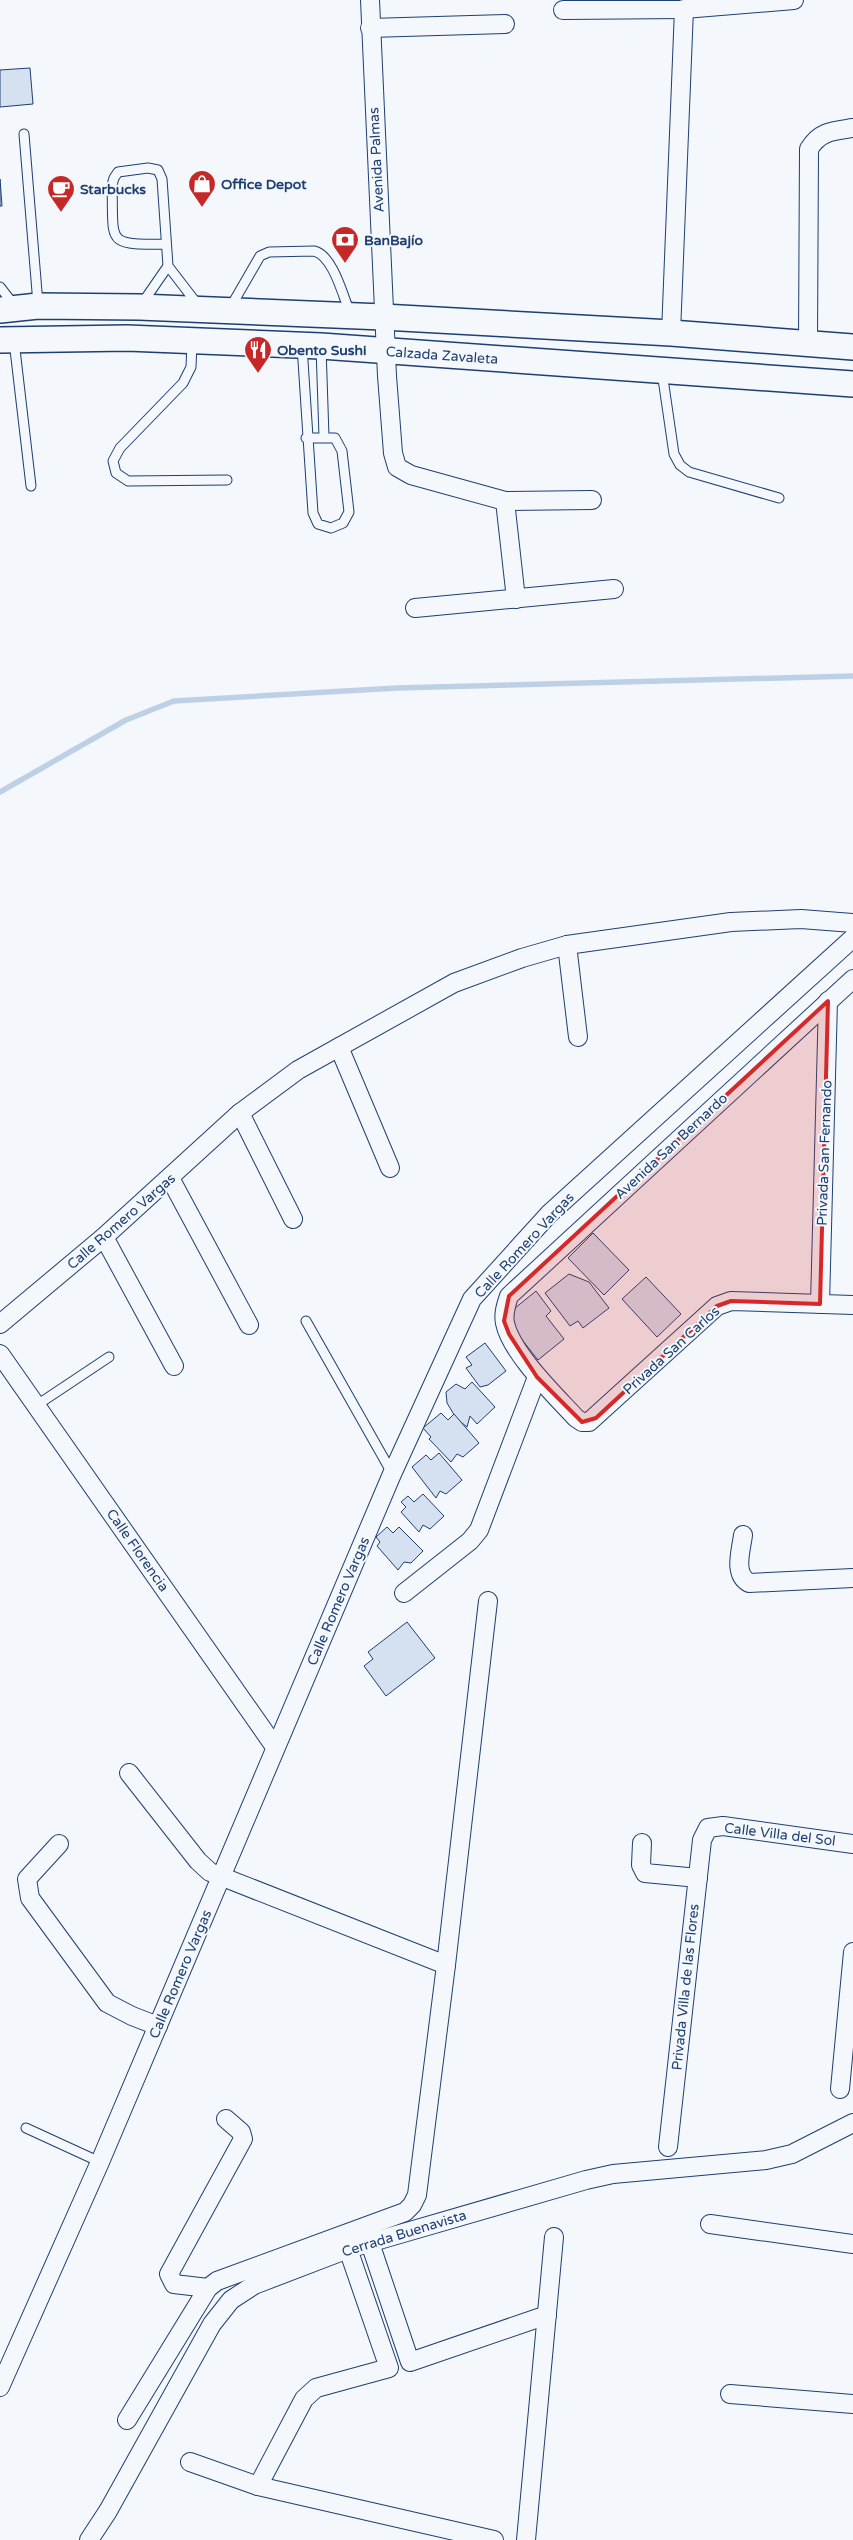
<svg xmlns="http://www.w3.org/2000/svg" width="853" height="2540" viewBox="0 0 853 2540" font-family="'Varela Round',sans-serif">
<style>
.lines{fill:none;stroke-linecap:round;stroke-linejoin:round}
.stream{stroke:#bed0e5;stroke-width:5.5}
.building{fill:#d5e0f0;stroke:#1d3f73}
.lane-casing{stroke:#1d3f73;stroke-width:11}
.street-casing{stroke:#1d3f73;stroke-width:20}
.secondary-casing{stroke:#1d3f73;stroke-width:28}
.lane{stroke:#f4f7fb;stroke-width:9}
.street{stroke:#f4f7fb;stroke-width:18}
.secondary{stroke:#f4f7fb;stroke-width:25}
.marked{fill:#d62828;fill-opacity:0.2;stroke:#d62828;stroke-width:4;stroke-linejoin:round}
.labels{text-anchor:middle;stroke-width:4;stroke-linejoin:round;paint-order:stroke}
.street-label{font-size:14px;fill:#1d3f73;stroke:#f4f7fb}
.poi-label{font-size:14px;font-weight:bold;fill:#1d3f73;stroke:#f4f7fb;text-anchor:start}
</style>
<rect width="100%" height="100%" fill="#f4f7fb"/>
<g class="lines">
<!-- stream -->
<polyline class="stream" points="0,792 126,720 174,701 397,688 853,676"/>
</g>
<!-- building -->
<g class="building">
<polygon points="30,68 33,104 0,107 0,70"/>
<polygon points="0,179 2,206 0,206"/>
<polygon points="593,1233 629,1270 604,1295 568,1258"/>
<polygon points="569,1274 589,1282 609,1308 583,1328 578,1321 570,1326 545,1293"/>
<polygon points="646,1277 681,1314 657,1337 622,1299"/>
<polygon points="536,1291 551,1311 546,1316 564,1339 538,1360 508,1322 509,1313"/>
<polygon points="485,1343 506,1371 488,1385 480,1387 466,1368 472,1365 466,1357"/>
<polygon points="472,1382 495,1407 477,1424 470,1416 467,1427 456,1418 447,1403 446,1392 456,1384 465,1389"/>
<polygon points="441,1413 448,1420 454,1414 479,1443 463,1457 457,1454 451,1462 429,1439 431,1437 423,1428"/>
<polygon points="439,1453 462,1480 446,1494 440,1491 436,1498 412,1467 426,1455 431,1460"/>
<polygon points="423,1494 444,1516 430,1529 423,1525 419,1532 401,1512 406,1507 401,1502 408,1496 414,1502"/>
<polygon points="387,1527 393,1533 399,1527 423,1551 411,1563 404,1562 398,1570 377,1546 380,1542 376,1537"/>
<polygon points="407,1622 435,1658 386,1696 364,1666 373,1659 368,1652"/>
</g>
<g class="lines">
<defs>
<g id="lane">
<polyline points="24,134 38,304"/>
<path d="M166,244C104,245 114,243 112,185L114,178L118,172L148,168L158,170L162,179L168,266L198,305"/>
<polyline points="0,287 14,305"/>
<polyline points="141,305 168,266"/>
<path d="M230,308L260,256L269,252L314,251C333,255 343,296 350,313"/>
<polyline points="14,341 31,486"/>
<polyline points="192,343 191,367 183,383 120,448 113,461 116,473 128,481 227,480"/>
<polyline points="302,346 313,513 318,524 331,528 343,523 349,512 342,451 335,438 306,438"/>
<polyline points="321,347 324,437"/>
<polyline points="662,372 674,454 680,465 689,472 779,498"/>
<polyline points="306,1321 392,1473"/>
<polyline points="37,1405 109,1357"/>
<polyline points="26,2128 100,2162"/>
</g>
<g id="street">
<polyline points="370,0 387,376 393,453 397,467 411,475 505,501 592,500"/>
<polyline points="563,10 684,9 794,0"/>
<polyline points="370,28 505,24"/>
<polyline points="671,333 684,9"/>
<path d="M808,343L809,149C820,131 833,131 853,128"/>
<polyline points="505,501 516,599"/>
<polyline points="415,608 614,589"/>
<polyline points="567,945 578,1037"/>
<path d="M853,979L509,1296C506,1305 503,1314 505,1323C511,1353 555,1395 576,1418L582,1422H589L717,1306L731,1301L853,1305"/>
<polyline points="339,1047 390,1168"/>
<polyline points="240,1113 293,1219"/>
<polyline points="170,1178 249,1325"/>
<polyline points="104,1237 174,1366"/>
<polyline points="820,1304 828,1001"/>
<polyline points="0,1324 104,1237 240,1113 298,1070 454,983 522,958 567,945 731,922 801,919 853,923"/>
<polyline points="0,1354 275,1747"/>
<path d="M743,1535C741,1551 733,1574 749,1583L853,1578"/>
<polyline points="404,1593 470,1541 479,1530 537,1377"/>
<polyline points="129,1773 198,1861 210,1872 446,1965"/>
<polyline points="642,1843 641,1865 645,1873 698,1878"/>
<polyline points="59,1844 27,1879 30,1898 107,2003 132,2016 158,2026"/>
<polyline points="840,2089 853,1952"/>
<polyline points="668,2147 702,1840 708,1828 723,1826 853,1844"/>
<polyline points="710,2224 853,2244"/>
<polyline points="370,2243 410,2362 547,2315"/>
<polyline points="208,2288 174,2284 169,2274 243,2139 241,2132 226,2119"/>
<polyline points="0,2387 100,2162 392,1474 472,1299 549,1214 853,938"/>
<polyline points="730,2394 853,2404"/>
<polyline points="127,2420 208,2288 217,2281 405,2212 412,2205 417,2195 446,1965 488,1601"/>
<polyline points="190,2462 258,2486 494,2540"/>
<polyline points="258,2486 304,2399 316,2388 389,2368 348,2249"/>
<polyline points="89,2540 108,2511 212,2324 231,2300 254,2285 348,2249 586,2180 613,2174 766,2160 792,2154 853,2123"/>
<polyline points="526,2540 554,2237"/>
</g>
<g id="secondary">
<polyline points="0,310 38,306 139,307 383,317 671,333 853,347"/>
<polyline points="0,340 127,338 321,346 853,384"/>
</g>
</defs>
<!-- lane casing -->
<use href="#lane" class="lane-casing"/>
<!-- street casing -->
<use href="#street" class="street-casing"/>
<!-- secondary casing -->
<use href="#secondary" class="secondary-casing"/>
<!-- lane -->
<use href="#lane" class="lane"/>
<!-- street -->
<use href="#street" class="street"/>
<!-- secondary -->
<use href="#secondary" class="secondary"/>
</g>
<!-- marked area -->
<path class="marked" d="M828,1001L820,1304L731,1301L717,1306L596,1418L582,1422L537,1377L509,1334L504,1321L509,1296Z"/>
<!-- icons -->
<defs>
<symbol id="shop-pin" viewBox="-11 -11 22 30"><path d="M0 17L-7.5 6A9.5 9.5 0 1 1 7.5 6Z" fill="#c62828" stroke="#f4f7fb"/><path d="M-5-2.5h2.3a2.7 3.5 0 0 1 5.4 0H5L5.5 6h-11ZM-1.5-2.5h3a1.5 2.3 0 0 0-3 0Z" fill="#fff"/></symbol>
<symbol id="cafe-pin" viewBox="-11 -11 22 30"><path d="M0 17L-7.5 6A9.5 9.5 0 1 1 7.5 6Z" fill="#c62828" stroke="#f4f7fb"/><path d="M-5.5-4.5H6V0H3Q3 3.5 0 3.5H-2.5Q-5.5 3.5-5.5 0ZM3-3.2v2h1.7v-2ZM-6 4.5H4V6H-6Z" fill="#fff"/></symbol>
<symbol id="bank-pin" viewBox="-11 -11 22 30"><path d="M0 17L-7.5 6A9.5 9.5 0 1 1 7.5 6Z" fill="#c62828" stroke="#f4f7fb"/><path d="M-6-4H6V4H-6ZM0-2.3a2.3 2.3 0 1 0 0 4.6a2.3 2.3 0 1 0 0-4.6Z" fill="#fff"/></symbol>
<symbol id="restaurant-pin" viewBox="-11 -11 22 30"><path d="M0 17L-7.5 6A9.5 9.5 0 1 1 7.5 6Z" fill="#c62828" stroke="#f4f7fb"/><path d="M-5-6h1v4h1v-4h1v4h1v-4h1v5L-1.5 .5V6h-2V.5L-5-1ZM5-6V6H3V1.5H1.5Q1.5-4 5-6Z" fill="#fff"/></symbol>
</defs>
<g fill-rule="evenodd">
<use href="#shop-pin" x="186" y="168" width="32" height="43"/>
<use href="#cafe-pin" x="45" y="173" width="32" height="43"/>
<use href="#bank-pin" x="329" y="224" width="32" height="43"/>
<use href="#restaurant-pin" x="242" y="334" width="32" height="43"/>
</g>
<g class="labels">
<!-- street labels -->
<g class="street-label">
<text transform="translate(376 160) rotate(-93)" y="5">Avenida Palmas</text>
<text transform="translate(442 355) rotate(4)" y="5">Calzada Zavaleta</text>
<text transform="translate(671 1146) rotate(-43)" y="5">Avenida San Bernardo</text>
<text transform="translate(824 1153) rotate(-88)" y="5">Privada San Fernando</text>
<text transform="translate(121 1221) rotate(-41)" y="5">Calle Romero Vargas</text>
<text transform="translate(524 1245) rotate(-47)" y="5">Calle Romero Vargas</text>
<text transform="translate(671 1350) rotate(-42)" y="5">Privada San Carlos</text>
<text transform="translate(138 1550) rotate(55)" y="5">Calle Florencia</text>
<text transform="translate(338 1601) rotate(-67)" y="5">Calle Romero Vargas</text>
<text transform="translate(780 1834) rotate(7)" y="5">Calle Villa del Sol</text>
<text transform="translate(180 1974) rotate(-67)" y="5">Calle Romero Vargas</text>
<text transform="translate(685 1987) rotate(-84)" y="5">Privada Villa de las Flores</text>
<text transform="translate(404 2233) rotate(-17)" y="5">Cerrada Buenavista</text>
</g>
<!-- poi labels -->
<g class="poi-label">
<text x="221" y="189">Office Depot</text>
<text x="80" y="194">Starbucks</text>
<text x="364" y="245">BanBajío</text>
<text x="277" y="355">Obento Sushi</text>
</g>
</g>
</svg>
